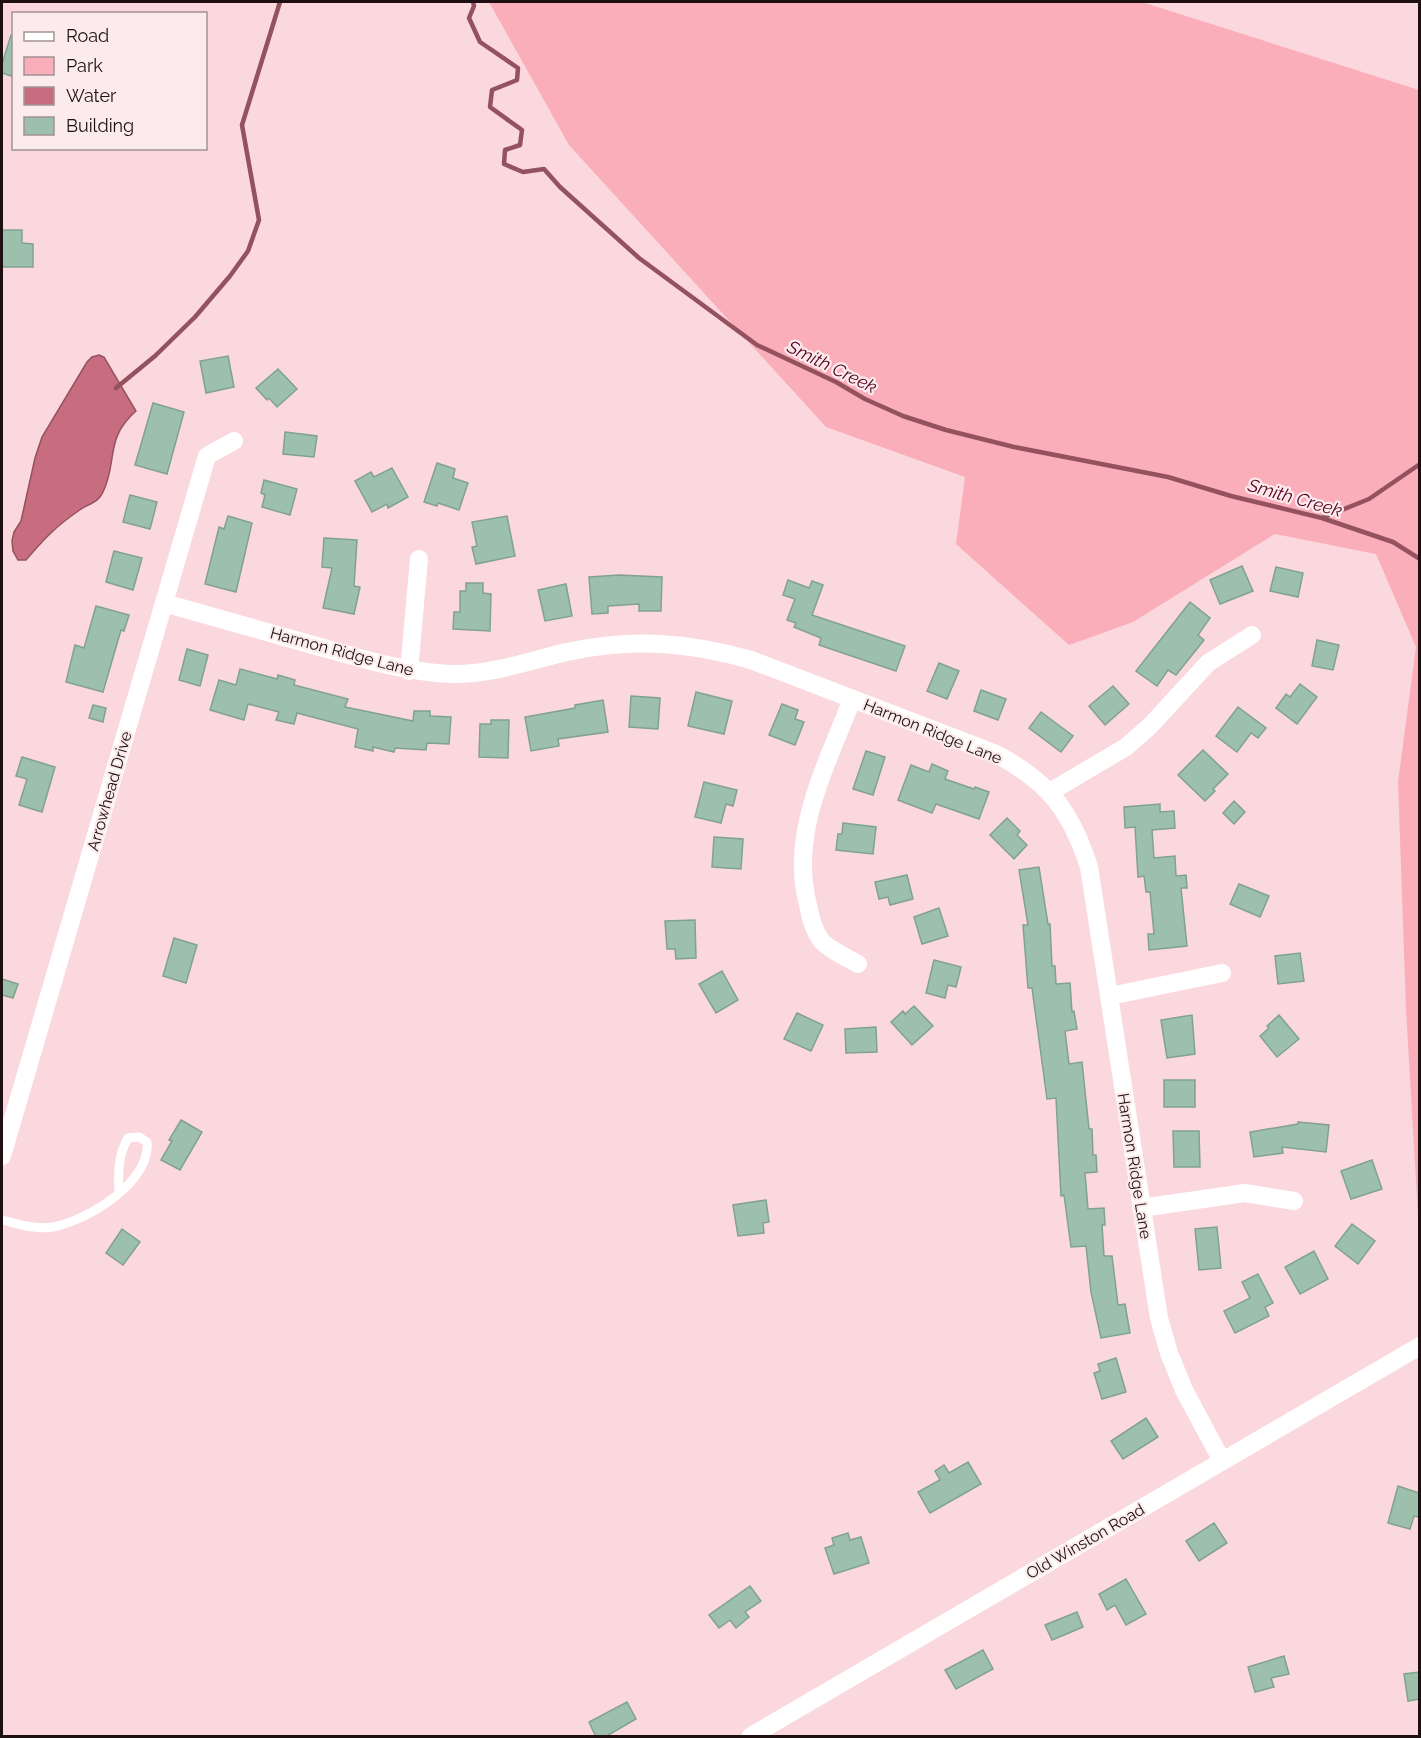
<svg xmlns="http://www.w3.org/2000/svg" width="1421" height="1738" viewBox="0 0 1421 1738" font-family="Raleway,sans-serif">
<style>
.green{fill:#faaeba}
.water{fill:#c76d7f;stroke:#94515e;stroke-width:1.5}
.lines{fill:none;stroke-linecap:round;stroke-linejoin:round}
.stream{stroke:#94515e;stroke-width:4.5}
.building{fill:#9cc0ab;stroke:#80a28e;stroke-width:1.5}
.lane{stroke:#fff;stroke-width:9}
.street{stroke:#fff;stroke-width:18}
.labels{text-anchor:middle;stroke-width:4.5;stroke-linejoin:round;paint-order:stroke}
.street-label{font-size:16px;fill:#1d0f12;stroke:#fcebed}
.water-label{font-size:18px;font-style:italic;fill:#580221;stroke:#fcebed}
</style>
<rect width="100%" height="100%" fill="#fbd8dd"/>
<!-- green -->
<polygon class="green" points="489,2 1142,2 1419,90 1419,1233 1406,1009 1398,782 1416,647 1376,554 1275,534 1133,622 1069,645 956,544 965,477 826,427 569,145"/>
<!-- water -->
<path class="water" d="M99,355L104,357L136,411C104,439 118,462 103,492C99,502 89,504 81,509C71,516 60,524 52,532C42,541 34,551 26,560H18L13,551L12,541L14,532L21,521L35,458L42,437L87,362L92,357Z"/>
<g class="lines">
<!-- stream -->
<g class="stream">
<polyline points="473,2 474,6 469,18 480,42 518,68 517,80 492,90 490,107 522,130 520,145 505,150 504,164 523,172 544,169 560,187 639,258 757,345 836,382 865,399 903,416 946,430 1014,447 1168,477 1231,496 1322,518 1393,542 1420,559"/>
<polyline points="116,388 155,356 195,317 230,276 248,251 259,220 242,125 280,2"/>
<polyline points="1322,518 1369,499 1420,464"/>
</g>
</g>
<!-- building -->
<g class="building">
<polygon points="11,35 14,35 14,77 2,73 2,64"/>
<polygon points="2,230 22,230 22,243 33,244 33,267 2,267"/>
<polygon points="228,356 234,387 206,393 200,361"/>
<polygon points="278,369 297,389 277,407 269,398 267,400 256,388"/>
<polygon points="153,403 184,412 167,474 135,465"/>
<polygon points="285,432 317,436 314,457 283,454"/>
<polygon points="437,463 455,469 453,478 468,483 459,510 438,503 437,506 424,502"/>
<polygon points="392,468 408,497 388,508 387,504 372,512 355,481 371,472 374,477"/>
<polygon points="264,480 297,489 290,515 262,507 265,495 261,493"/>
<polygon points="130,495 157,502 150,529 123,522"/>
<polygon points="228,516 252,523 236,592 205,584 219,527 224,529"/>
<polygon points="507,516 515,556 476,564 472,547 477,546 472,522"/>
<polygon points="324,538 357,540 354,586 360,587 354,614 323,608 332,568 322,567"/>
<polygon points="114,551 142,558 133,590 106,582"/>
<polygon points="1242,566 1253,591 1220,604 1210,580"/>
<polygon points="1276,567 1303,573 1298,597 1270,591"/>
<polygon points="619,575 662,577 661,611 639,611 639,604 608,606 608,613 592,614 589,577"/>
<polygon points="788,580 809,588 812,581 823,585 812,615 905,646 896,671 819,645 821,638 794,627 796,623 787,620 795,599 783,595"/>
<polygon points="466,583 483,583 483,593 491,594 490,631 453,629 454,612 460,612 460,591 466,591"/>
<polygon points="566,584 572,616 545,621 538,590"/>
<polygon points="1190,602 1210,618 1198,635 1204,640 1176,675 1168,670 1157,686 1136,671"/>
<polygon points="96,606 129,615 124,631 121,630 103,692 66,682 75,645 84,648"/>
<polygon points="1317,640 1339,645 1333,670 1312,666"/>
<polygon points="187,649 208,655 200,686 179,680"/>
<polygon points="939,663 959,671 947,699 927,691"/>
<polygon points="240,669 277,679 278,675 295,680 294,685 348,699 345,707 413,721 414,711 430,711 430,716 451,717 449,744 427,743 426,750 395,748 394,752 373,747 373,751 355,747 358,729 297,713 294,724 276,720 279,712 248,704 244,720 210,710 219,680 236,685"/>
<polygon points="1300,684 1317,697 1297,724 1276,708 1286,694 1290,697"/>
<polygon points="1113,686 1129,704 1105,725 1089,706"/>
<polygon points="981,690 1006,699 998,720 974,711"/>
<polygon points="696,692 732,701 724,734 688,726"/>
<polygon points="631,696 660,698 658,729 629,727"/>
<polygon points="603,700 608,732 558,739 559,746 531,751 525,717 575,708 575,705"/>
<polygon points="782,704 798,710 795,719 804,722 795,745 769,735"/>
<polygon points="93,705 106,708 103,722 89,718"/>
<polygon points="1238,707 1266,728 1258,738 1251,733 1237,752 1216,736"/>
<polygon points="1041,712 1073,736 1061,752 1029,728"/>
<polygon points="491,720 509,720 508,758 479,757 480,724 491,724"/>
<polygon points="1203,750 1228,774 1213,789 1215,791 1205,801 1178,775"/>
<polygon points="866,751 885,757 873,795 853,789"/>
<polygon points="22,757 55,767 42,812 19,805 27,779 16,776"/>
<polygon points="932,764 948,771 945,779 974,789 975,787 989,792 979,819 936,804 932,813 898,800 911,765 929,772"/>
<polygon points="704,782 737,790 733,806 726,804 721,823 695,817"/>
<polygon points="1234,801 1245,812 1234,824 1223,813"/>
<polygon points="1160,804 1160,812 1174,811 1175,828 1152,830 1154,858 1175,856 1176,876 1186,875 1187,888 1181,888 1187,946 1149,950 1148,934 1154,934 1150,892 1146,892 1144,876 1138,877 1135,827 1125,828 1124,807"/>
<polygon points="1007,818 1020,831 1017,835 1027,845 1014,859 990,835"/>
<polygon points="843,823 876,827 873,854 836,850 838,834 842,834"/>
<polygon points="714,837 743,839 741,869 712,867"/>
<polygon points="1039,867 1048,924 1050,924 1052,966 1055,966 1056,984 1070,983 1072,1012 1074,1011 1077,1029 1065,1031 1069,1064 1082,1062 1089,1129 1092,1129 1093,1155 1096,1155 1097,1172 1085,1173 1088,1209 1104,1208 1105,1225 1102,1225 1104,1256 1112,1256 1118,1305 1125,1304 1130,1333 1101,1338 1091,1292 1086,1246 1071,1247 1064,1195 1061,1196 1056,1098 1047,1099 1032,988 1028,988 1023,925 1028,925 1019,870"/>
<polygon points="907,875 913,899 890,905 888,897 879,899 875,882"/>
<polygon points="1239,884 1269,896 1260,917 1230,904"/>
<polygon points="939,908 948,936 922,944 914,917"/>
<polygon points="695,920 696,958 676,959 675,949 667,949 665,921"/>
<polygon points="174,938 197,945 186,983 163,976"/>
<polygon points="1300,953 1304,981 1278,984 1275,956"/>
<polygon points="934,960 961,967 956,987 948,985 945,998 926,993"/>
<polygon points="722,971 738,1000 716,1013 699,984"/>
<polygon points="2,979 18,984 13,998 2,995"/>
<polygon points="914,1006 933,1026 912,1045 891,1022 903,1011 905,1014"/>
<polygon points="797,1013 823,1025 811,1051 784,1039"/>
<polygon points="1192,1015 1195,1054 1167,1058 1161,1020"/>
<polygon points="1279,1015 1299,1039 1277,1057 1260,1036 1269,1028 1267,1026"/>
<polygon points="876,1027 877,1052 846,1053 845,1029"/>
<rect x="1164" y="1080" width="31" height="27"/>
<polygon points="181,1120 202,1132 180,1170 161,1160 172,1141 169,1140"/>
<polygon points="1298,1122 1329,1125 1326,1152 1282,1147 1283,1153 1254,1157 1250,1132 1298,1124"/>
<polygon points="1173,1131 1199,1131 1200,1167 1174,1167"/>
<polygon points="1372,1160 1382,1189 1351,1199 1341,1171"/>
<polygon points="766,1200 769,1222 763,1223 764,1233 738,1236 733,1205"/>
<polygon points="1352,1224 1375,1241 1358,1264 1335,1246"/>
<polygon points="1217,1227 1221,1268 1199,1270 1195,1229"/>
<polygon points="122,1229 140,1242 123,1265 106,1253"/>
<polygon points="1314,1251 1328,1279 1300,1294 1285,1267"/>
<polygon points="1258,1274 1273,1303 1265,1307 1269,1316 1235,1333 1224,1311 1250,1298 1242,1282"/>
<polygon points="1116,1358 1126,1392 1102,1399 1094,1373 1100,1371 1098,1364"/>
<polygon points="1146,1418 1158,1437 1123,1459 1111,1441"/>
<polygon points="968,1462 981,1484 930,1513 918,1492 940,1480 935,1471 944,1465 949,1473"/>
<polygon points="1398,1486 1419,1493 1419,1517 1414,1516 1410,1529 1388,1523"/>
<polygon points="1214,1523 1227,1543 1199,1561 1186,1541"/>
<polygon points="848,1533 850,1540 861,1537 869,1563 834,1574 825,1548 834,1545 832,1538"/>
<polygon points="1126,1579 1146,1614 1126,1625 1115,1605 1107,1610 1099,1594"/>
<polygon points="750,1586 761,1601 745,1612 749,1617 736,1628 730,1620 719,1628 709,1615"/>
<polygon points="1077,1612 1083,1627 1052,1640 1045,1625"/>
<polygon points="983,1650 993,1669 956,1689 945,1670"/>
<polygon points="1284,1656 1289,1674 1271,1678 1274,1687 1255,1692 1248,1667"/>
<polygon points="1419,1672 1419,1699 1408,1701 1404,1674"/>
<polygon points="627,1702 636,1719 605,1737 596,1737 589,1722"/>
</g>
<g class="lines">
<!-- lane -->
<path class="lane" d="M2,1220C18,1224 36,1230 53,1227C87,1221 151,1182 147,1142L139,1137L128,1138C118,1155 118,1173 119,1192"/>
<!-- street -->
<g class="street">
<path d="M164,603C214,617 263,631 313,645C359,658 403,672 451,674C491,675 528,661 567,652C632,638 688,642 751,660L996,754C1049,782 1071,811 1089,867L1159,1318L1169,1353L1184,1390L1222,1461"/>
<polyline points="409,671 419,559"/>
<path d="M852,699C827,765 789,833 808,905C810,916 814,930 820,939C825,947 849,959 858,964"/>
<polyline points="1050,792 1126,747 1150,726 1208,663 1252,635"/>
<polyline points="1110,996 1222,973"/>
<polyline points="2,1156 207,456 234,441"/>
<polyline points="1141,1208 1245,1193 1294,1201"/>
<polyline points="751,1736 1420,1346"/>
</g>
</g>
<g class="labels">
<!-- street labels -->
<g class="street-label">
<text transform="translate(342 651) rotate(15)" y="6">Harmon Ridge Lane</text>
<text transform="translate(933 731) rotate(22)" y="6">Harmon Ridge Lane</text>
<text transform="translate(109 791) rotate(-74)" y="6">Arrowhead Drive</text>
<text transform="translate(1135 1166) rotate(81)" y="6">Harmon Ridge Lane</text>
<text transform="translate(1085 1541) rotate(-30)" y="6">Old Winston Road</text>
</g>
<!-- water labels -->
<g class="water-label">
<text transform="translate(832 367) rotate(26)" y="6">Smith Creek</text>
<text transform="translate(1295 498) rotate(16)" y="6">Smith Creek</text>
</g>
</g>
<!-- border -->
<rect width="1421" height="1738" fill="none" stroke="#1d0f12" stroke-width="6"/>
<!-- legend -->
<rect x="12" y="12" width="195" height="138" fill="#fcebed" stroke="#a39395" stroke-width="1.5"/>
<rect x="24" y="32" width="30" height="9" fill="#ffffff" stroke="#a39395" stroke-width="1.5"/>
<text x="66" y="42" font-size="18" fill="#1d0f12">Road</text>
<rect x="24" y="57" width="30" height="18" fill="#faaeba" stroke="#a39395" stroke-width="1.5"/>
<text x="66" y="72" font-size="18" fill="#1d0f12">Park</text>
<rect x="24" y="87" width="30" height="18" fill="#c76d7f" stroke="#a39395" stroke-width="1.5"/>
<text x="66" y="102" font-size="18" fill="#1d0f12">Water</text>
<rect x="24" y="117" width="30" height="18" fill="#9cc0ab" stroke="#a39395" stroke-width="1.5"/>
<text x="66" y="132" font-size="18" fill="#1d0f12">Building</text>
</svg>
